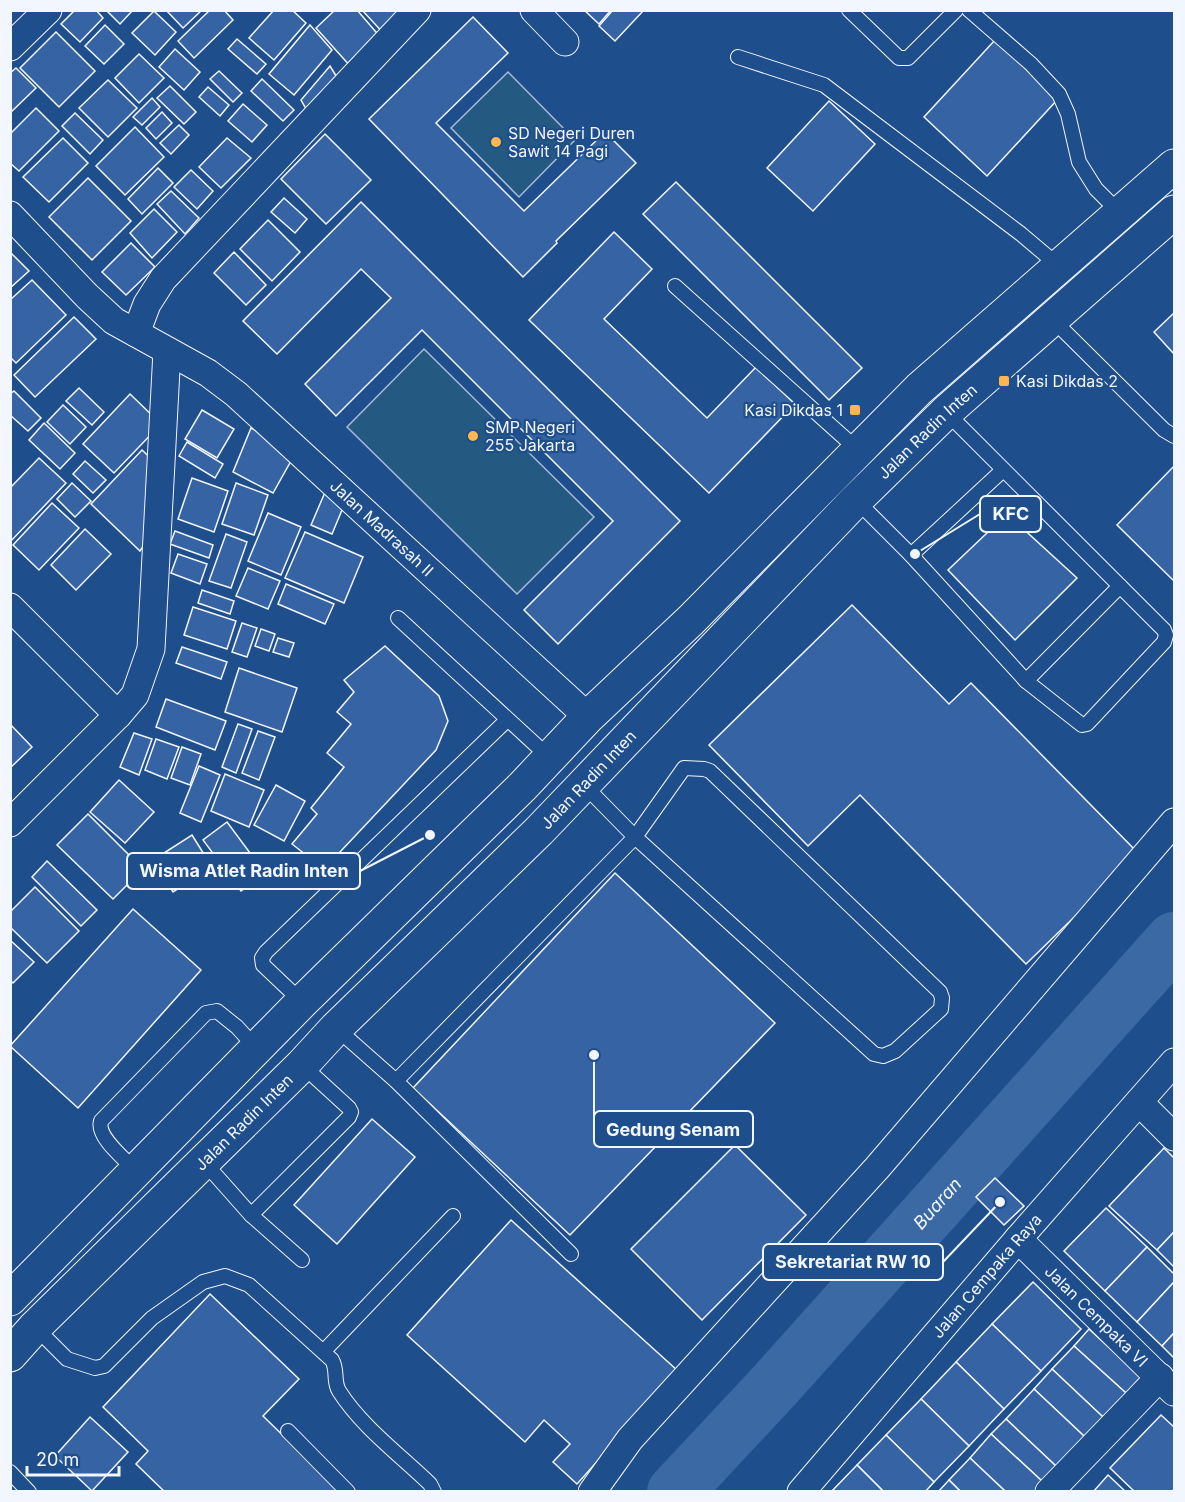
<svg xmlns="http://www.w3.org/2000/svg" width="1185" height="1502" viewBox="0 0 1185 1502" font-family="Inter,sans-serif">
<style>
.green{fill:#245a82;stroke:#a8bbd7;stroke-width:1.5}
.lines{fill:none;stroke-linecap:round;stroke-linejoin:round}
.river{stroke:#3b69a3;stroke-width:56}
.building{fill:#3563a3;stroke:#f2f6ff;stroke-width:1.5}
.lane-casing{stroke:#f2f6ff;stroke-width:16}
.street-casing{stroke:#f2f6ff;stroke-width:29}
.primary-casing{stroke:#f2f6ff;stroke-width:35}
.lane{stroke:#1f4e8c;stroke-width:14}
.street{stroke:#1f4e8c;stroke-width:27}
.primary{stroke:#1f4e8c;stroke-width:33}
.poi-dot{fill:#ffb74d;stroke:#1f4e8c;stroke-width:2}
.labels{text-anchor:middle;stroke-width:4.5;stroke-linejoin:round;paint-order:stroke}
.poi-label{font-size:16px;fill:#f2f6ff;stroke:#1f4e8c;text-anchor:start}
.street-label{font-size:16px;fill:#f2f6ff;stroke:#1f4e8c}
.water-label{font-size:18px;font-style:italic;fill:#f2f6ff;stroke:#1f4e8c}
.leader{fill:none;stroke:#f2f6ff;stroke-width:2}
.callout-dot{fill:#f2f6ff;stroke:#1f4e8c;stroke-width:2}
.callout{fill:#1f4e8c;stroke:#f2f6ff;stroke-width:2}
.callout-label{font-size:18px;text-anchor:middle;font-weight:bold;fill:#f2f6ff}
</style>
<rect width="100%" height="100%" fill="#1f4e8c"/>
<!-- green -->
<g class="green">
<polygon points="508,72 575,140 519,197 451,128"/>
<polygon points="424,349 594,517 517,594 347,427"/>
</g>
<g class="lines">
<!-- river -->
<path class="river" id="s1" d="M675,1492L775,1385L1174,940"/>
</g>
<!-- building -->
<g class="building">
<polygon points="75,10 96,10 103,18 80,42 61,24"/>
<polygon points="106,10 133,10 120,24"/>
<polygon points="166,10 202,10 183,28"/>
<polygon points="210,10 224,10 233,20 194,58 178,41"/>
<polygon points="274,10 292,10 306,23 274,60 249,38"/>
<polygon points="335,10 357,10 382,39 351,67 316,28"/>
<polygon points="362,10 398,10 405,18 386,36"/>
<polygon points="584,10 611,10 599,24"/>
<polygon points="613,10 644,10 615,41 599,26"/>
<polygon points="154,11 176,32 155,55 132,33"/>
<polygon points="473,17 508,53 436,123 524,211 605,132 636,163 556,241 557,243 523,277 369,119"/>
<polygon points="105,25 124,44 104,64 85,46"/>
<polygon points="310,25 332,50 294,95 269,74"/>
<polygon points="56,32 95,71 59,107 20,68"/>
<polygon points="237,39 266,64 257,74 228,49"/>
<polygon points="995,40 1058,99 987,176 924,117"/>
<polygon points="175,49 200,72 184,90 159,67"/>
<polygon points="139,54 164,78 139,103 115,78"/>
<polygon points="330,66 338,79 309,114 301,100"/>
<polygon points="16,68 36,88 10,113 10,73"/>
<polygon points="219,71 242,93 233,102 210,79"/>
<polygon points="262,79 294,110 283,121 251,91"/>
<polygon points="108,80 137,108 108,137 79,108"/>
<polygon points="170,86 196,112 184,124 157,98"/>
<polygon points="208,87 229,105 220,116 199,97"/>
<polygon points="152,98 160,107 142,125 133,117"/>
<polygon points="829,101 875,144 813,211 767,168"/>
<polygon points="243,104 267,125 252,142 228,121"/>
<polygon points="36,108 59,131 19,171 10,163 10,134"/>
<polygon points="162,112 172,123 156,139 146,128"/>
<polygon points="75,113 103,140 90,154 62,126"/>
<polygon points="179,125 189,135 171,154 160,143"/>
<polygon points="135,127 164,157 125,195 96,166"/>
<polygon points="325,134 371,180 326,224 281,179"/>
<polygon points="63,138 88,163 49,202 23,177"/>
<polygon points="227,138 251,158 221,188 199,167"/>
<polygon points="158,168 173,183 142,214 128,199"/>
<polygon points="191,170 213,191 197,209 174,187"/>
<polygon points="88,178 131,221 92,260 49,217"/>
<polygon points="676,182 862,368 829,400 643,214"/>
<polygon points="171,191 199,218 185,234 157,204"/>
<polygon points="284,198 307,219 295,233 271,212"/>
<polygon points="361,202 680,521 558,644 524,610 613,521 422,330 336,416 305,384 391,298 361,269 277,354 243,321"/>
<polygon points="154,209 177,232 152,258 130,233"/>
<polygon points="268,220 300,252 272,281 240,249"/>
<polygon points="614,232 652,269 604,319 707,418 756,367 795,404 709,493 529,320"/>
<polygon points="131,243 155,267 126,295 102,272"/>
<polygon points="234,252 266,285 246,305 214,273"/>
<polygon points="12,254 29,271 10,288 10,256"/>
<polygon points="32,280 66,315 16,363 10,357 10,300"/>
<polygon points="1174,313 1174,354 1154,332"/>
<polygon points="74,317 96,339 35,397 14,375"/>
<polygon points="79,388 104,412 92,425 66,401"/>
<polygon points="14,391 41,418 28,431 10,415 10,394"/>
<polygon points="130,394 161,424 114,473 83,444"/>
<polygon points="63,405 86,427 70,444 47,422"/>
<polygon points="202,410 234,429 217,458 185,439"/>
<polygon points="44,423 75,453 60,469 29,440"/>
<polygon points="251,428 296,452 273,493 233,472"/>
<polygon points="187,442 223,464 215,478 179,456"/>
<polygon points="142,450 160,467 155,528 140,551 91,504"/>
<polygon points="39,458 66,483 11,541 10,488"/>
<polygon points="85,461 106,480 93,493 73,474"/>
<polygon points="1174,466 1174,581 1117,525"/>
<polygon points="192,478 228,491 214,532 178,519"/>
<polygon points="72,483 91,501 75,517 57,499"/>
<polygon points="236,483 268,495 254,535 222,524"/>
<polygon points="326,490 347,498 332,534 311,525"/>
<polygon points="52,503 79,528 39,570 13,545"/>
<polygon points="268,513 301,527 281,575 248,561"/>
<polygon points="1007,514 1077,578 1015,640 948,570"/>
<polygon points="85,529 111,554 76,590 51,565"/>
<polygon points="175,531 213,545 209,558 170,544"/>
<polygon points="305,532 363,557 344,603 285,578"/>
<polygon points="226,534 247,542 231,588 209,581"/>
<polygon points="178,554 207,564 200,584 171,573"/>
<polygon points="248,568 280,581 268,609 236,596"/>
<polygon points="286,584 334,604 325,624 278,604"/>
<polygon points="202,590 234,601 230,614 198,603"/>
<polygon points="852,605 949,704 971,683 1139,854 1026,964 860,795 808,846 709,745"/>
<polygon points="193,607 236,621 227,649 184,635"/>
<polygon points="242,623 257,628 247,657 232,652"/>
<polygon points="261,629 275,634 269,651 255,646"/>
<polygon points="278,638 294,643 289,657 273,652"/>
<polygon points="385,646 439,696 448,721 436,750 324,869 292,844 317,814 311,808 344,767 327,753 351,724 337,712 354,692 344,680"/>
<polygon points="182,647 227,662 221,679 176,663"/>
<polygon points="239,668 297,688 282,732 225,712"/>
<polygon points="166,699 226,721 215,750 156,727"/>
<polygon points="10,724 32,747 10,768"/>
<polygon points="238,724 252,729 236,773 222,767"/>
<polygon points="258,731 275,737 259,780 242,773"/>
<polygon points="134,733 152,739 139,775 120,767"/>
<polygon points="156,739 179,747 167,779 145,770"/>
<polygon points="182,747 201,754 190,785 171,778"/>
<polygon points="199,766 220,775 201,822 180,813"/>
<polygon points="225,774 264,790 249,827 211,811"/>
<polygon points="119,780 154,812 125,843 90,812"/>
<polygon points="276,785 305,801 284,841 254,825"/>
<polygon points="88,814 143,869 113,899 57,845"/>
<polygon points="227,822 265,873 241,891 203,840"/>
<polygon points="192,835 212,867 173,892 153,860"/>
<polygon points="47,861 97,910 81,926 32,877"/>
<polygon points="615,873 775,1023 570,1235 413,1088"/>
<polygon points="35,887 79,931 47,963 10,927 10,912"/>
<polygon points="133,909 201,970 78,1108 10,1046"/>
<polygon points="10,940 34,962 13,983 10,980"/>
<polygon points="372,1119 415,1157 337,1244 294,1205"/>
<polygon points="735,1145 806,1215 702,1320 631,1249"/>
<polygon points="1164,1148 1174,1158 1174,1232 1157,1250 1109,1206"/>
<polygon points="995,1178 1024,1206 1004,1225 976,1197"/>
<polygon points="1106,1208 1147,1247 1105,1291 1064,1251"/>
<polygon points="511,1220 678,1371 577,1484 553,1462 570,1444 544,1420 525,1442 407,1335"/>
<polygon points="1174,1232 1174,1267 1157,1250"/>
<polygon points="1147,1247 1174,1274 1174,1282 1137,1322 1105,1291"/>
<polygon points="1033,1282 1081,1329 1041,1371 992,1324"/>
<polygon points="1174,1282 1174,1333 1162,1346 1137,1322"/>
<polygon points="210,1294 299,1379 263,1416 341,1492 165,1492 136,1464 148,1451 103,1407"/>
<polygon points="992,1324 1041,1371 1004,1409 956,1362"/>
<polygon points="1089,1329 1141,1377 1126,1393 1074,1346"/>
<polygon points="1174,1333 1174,1358 1162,1346"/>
<polygon points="1074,1346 1126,1393 1103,1417 1052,1369"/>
<polygon points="956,1362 1004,1409 969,1446 921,1399"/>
<polygon points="1052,1369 1103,1417 1085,1437 1034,1389"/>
<polygon points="1034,1389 1085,1437 1057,1467 1006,1419"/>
<polygon points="921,1399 969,1446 934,1482 886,1435"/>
<polygon points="1161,1415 1174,1427 1174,1489 1172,1492 1135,1492 1110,1468"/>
<polygon points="90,1417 128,1452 92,1491 55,1456"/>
<polygon points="1006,1419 1057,1467 1043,1482 991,1434"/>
<polygon points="991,1434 1043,1482 1034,1492 1006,1492 970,1458"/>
<polygon points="886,1435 934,1482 925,1492 884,1492 857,1465"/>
<polygon points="970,1458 1006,1492 961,1492 949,1480"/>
<polygon points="857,1465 884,1492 831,1492"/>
<polygon points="1108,1475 1126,1492 1093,1492"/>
<polygon points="949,1480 961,1492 938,1492"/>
</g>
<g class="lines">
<defs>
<g id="lane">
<polyline points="849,10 899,58 908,58 956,10"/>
<polyline points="969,10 1031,64 1059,94 1068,114 1079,162 1096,189 1121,214"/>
<polyline points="738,57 824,85 1021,234 1060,267"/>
<polyline points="675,286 858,450"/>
<polyline points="1052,319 1164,430 1174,436"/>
<polyline points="856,500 911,555 1026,681 1082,725 1087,724 1164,642 1166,635 1164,630 946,412"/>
<polyline points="911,555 1003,470"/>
<polyline points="398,618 550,758"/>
<polyline points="1026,681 1120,586"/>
<polyline points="302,1002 263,965 262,958 266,952 507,720"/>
<polyline points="336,1028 396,1081 571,1254"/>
<polyline points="302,1065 349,1108 351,1112 349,1117 251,1215 302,1260"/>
<polyline points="396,1081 635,837 684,768 704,769 710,771 940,992 942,998 941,1009 895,1051 883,1056 874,1054 635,837 583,784"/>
<polyline points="204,1162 251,1215"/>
<path d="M136,1171C126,1160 96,1137 101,1121L206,1013L217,1011L237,1027L256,1048"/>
<path d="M35,1327L67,1359L95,1368L104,1366L152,1318L203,1282L225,1276L249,1285L332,1360C338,1370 333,1381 339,1391C362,1427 400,1455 430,1484L434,1492"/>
<polyline points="324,1351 453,1216"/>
<polyline points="288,1431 348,1492"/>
<polyline points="10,1472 29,1492"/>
</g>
<g id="street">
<polyline points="534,10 565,42"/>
<polyline points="10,47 48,10"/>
<path id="s2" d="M10,215L87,296L114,321L208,373L236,394L588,717"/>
<polyline points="136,333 147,304 163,279 417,10"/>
<polyline points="10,607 118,715"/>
<polyline points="10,823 118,715 135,695 151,649 167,351"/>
<polyline points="1139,1102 1174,1137"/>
<path id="s3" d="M1018,1239L1174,1392"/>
<polyline points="592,1492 630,1439 877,1168 1174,822"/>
<path id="s4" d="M801,1492L1018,1239L1174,1062"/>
<polyline points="1049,1492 1160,1377"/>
</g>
<g id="primary">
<polyline points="10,1299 302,1002 523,786 588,717 691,620 919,389 1174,166"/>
<path id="s5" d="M10,1355L35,1327L302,1065L336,1028L539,831L856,500L946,412L1174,212"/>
</g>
</defs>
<!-- lane casing -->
<use href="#lane" class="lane-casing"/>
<!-- street casing -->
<use href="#street" class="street-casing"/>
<!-- primary casing -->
<use href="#primary" class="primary-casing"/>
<!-- lane -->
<use href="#lane" class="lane"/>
<!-- street -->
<use href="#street" class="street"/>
<!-- primary -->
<use href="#primary" class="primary"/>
</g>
<!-- markers -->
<g class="poi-dot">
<circle cx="496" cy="142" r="6"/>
<rect x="998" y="375" width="12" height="12" rx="3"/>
<rect x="849" y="404" width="12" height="12" rx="3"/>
<circle cx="473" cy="436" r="6"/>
</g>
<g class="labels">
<!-- poi labels -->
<g class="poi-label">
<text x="508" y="139">SD Negeri Duren<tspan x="508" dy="18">Sawit 14 Pagi</tspan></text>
<text x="1016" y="387">Kasi Dikdas 2</text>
<text x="843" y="416" text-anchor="end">Kasi Dikdas 1</text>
<text x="485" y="433">SMP Negeri<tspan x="485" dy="18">255 Jakarta</tspan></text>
</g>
<!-- street labels -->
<g class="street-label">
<text dy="6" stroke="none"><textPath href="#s5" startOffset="1302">Jalan Radin Inten</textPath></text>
<text dy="6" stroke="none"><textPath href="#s2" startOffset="489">Jalan Madrasah II</textPath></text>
<text dy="6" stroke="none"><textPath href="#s5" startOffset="816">Jalan Radin Inten</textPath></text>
<text dy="6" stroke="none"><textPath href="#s5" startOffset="330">Jalan Radin Inten</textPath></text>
<text dy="6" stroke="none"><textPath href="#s4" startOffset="285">Jalan Cempaka Raya</textPath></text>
<text dy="6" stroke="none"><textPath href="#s3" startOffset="110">Jalan Cempaka VI</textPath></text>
</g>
<!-- water labels -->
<g class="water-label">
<text dy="6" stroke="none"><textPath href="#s1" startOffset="390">Buaran</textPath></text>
</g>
</g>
<!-- callouts -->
<path class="leader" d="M915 554L980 514M430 835L360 871M594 1055L594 1129M1000 1202L943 1262"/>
<g class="callout-dot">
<circle cx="915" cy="554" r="6"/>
<circle cx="430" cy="835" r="6"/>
<circle cx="594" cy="1055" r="6"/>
<circle cx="1000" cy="1202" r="6"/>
</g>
<g class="callout">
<rect x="980" y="496" width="61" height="36" rx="6"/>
<rect x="127" y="853" width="233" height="36" rx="6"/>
<rect x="594" y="1111" width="159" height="36" rx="6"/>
<rect x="763" y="1244" width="180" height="36" rx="6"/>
</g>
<g class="callout-label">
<text x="1011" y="520">KFC</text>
<text x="244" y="877">Wisma Atlet Radin Inten</text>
<text x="673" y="1136">Gedung Senam</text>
<text x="853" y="1268">Sekretariat RW 10</text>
</g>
<!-- border -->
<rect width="1185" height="1502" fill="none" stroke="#f2f6ff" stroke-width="24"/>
<!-- scale -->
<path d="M27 1466v9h92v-9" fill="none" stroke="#f2f6ff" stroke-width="3"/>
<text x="36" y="1466" font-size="18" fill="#f2f6ff" stroke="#1f4e8c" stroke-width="4.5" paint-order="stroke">20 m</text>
</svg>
